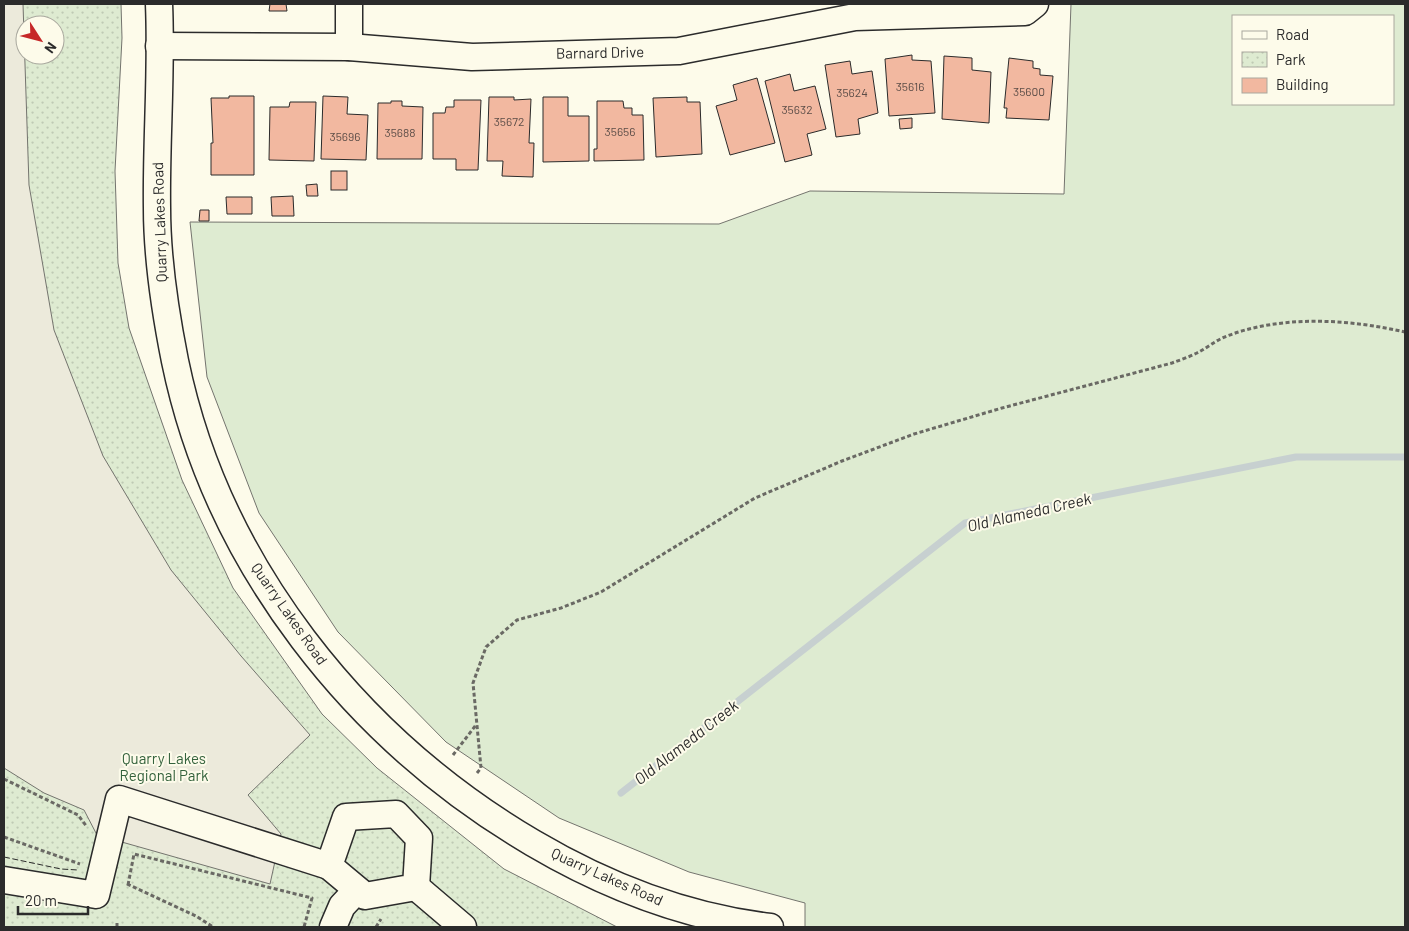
<svg xmlns="http://www.w3.org/2000/svg" width="1409" height="931" viewBox="0 0 1409 931" font-family="Barlow,sans-serif">
<style>
.grass{fill:#deebd1;stroke:#74746e;fill-rule:evenodd}
.park{fill:url(#park-dots);stroke:#74746e;fill-rule:evenodd}
.parking{fill:#eceadb;stroke:#74746e}
.lines{fill:none;stroke-linecap:round;stroke-linejoin:round}
.stream{stroke:#c7d0d0;stroke-width:7}
.building{fill:#f2b8a0;stroke:#2b2b2b}
.minor-casing{stroke:#2b2b2b;stroke-width:29}
.path{stroke:#6a6964;stroke-width:3;stroke-dasharray:4 2.5;stroke-linecap:butt}
.minor{stroke:#fdfbea;stroke-width:26}
.fence{stroke:#2b2b2b;stroke-width:1;stroke-dasharray:6 2.5;stroke-linecap:butt}
.labels{text-anchor:middle;stroke-width:4;stroke-linejoin:round;paint-order:stroke}
.number-label{font-size:12px;fill:#5d4e48}
.street-label{font-size:15px;fill:#2b2b2b;stroke:#fdfbea}
.park-label{font-size:15px;fill:#34623c;stroke:#fdfbea}
.water-label{font-size:16px;font-style:italic;fill:#2b2b2b;stroke:#fdfbea}
</style>
<defs>
<pattern id="park-dots" width="8" height="8" patternUnits="userSpaceOnUse" patternTransform="scale(1.25)"><rect width="8" height="8" fill="#deebd1"/><path d="M2 2h.1M6 6h.1" fill="none" stroke="#bfcab4" stroke-width="1.8" stroke-linecap="round"/></pattern>
</defs>
<rect width="100%" height="100%" fill="#fdfbea"/>
<!-- grass -->
<path class="grass" d="M1071,4H1405V927H805V903L689,872L559,818L446,742L338,632L259,513L207,377L190,222L719,224L810,191L1064,194ZM1233,16H1393V104H1233Z"/>
<!-- park -->
<path class="park" d="M4,4H121L122,38L115,171L118,263L129,328L182,480L233,588L322,714L377,768L504,869L617,927H4ZM25,25H55V55H25Z"/>
<!-- parking -->
<polygon class="parking" points="4,4 23,4 29,185 54,330 103,456 171,570 241,656 310,735 248,795 281,834 270,884 97,835 84,810 44,793 4,768"/>
<g class="lines">
<!-- stream -->
<polyline class="stream" points="621,793 965,523 1296,457 1405,457"/>
</g>
<!-- building -->
<g class="building">
<polygon points="241,4 290,4 286,4 287,11 269,11 270,4"/>
<polygon points="912,55 912,60 931,61 935,113 889,116 885,59"/>
<polygon points="944,56 972,58 972,70 991,72 989,123 942,119"/>
<polygon points="1009,58 1033,61 1033,68 1040,69 1040,75 1053,76 1049,120 1006,118 1007,108 1004,108"/>
<polygon points="850,61 852,74 872,71 878,113 858,119 860,134 836,137 825,65"/>
<polygon points="790,74 794,91 815,86 826,129 807,134 812,155 785,162 765,81"/>
<polygon points="757,78 775,143 730,155 716,106 737,100 733,85"/>
<polygon points="229,96 254,96 254,175 211,175 211,143 213,143 211,98 229,98"/>
<polygon points="323,96 348,97 347,114 368,115 366,160 321,159"/>
<polygon points="489,97 514,97 514,100 531,99 529,143 534,143 533,177 502,176 503,161 487,161"/>
<polygon points="543,97 568,97 568,116 589,116 589,161 543,162"/>
<polygon points="687,97 687,102 700,102 702,154 656,157 653,98"/>
<polygon points="454,100 481,100 478,170 456,170 456,159 433,159 433,113 445,113 446,107 454,107"/>
<polygon points="391,101 402,101 402,106 423,107 422,159 377,159 378,103 391,103"/>
<polygon points="597,101 623,101 624,108 632,108 632,115 643,115 644,160 594,161 594,149 597,149"/>
<polygon points="290,102 316,102 314,161 269,160 270,107 289,107"/>
<polygon points="912,118 912,128 900,129 899,119"/>
<rect x="331" y="171" width="16" height="19"/>
<polygon points="317,184 318,196 307,196 306,185"/>
<polygon points="293,196 294,216 272,216 271,197"/>
<polygon points="226,197 252,197 252,214 227,214"/>
<polygon points="200,210 209,210 209,221 199,221"/>
</g>
<g class="lines">
<defs>
<g id="minor">
<path d="M159,4C162,72 156,140 157,208C157,259 165,311 175,361C217,565 356,739 533,843C606,886 686,917 770,927"/>
<polyline points="159,46 349,47 472,57 679,51 855,17 1025,12 1035,4"/>
<polyline points="349,47 349,4"/>
<polygon points="396,814 419,838 416,887 365,896 329,866 346,817"/>
<polyline points="4,880 96,895 119,799 329,866"/>
<polyline points="416,887 463,927"/>
<polyline points="333,927 342,906 357,890"/>
</g>
</defs>
<!-- minor casing -->
<use href="#minor" class="minor-casing"/>
<!-- path -->
<g class="path">
<polyline points="453,755 476,725"/>
<path d="M477,773L481,768L473,683L486,647L517,620L561,608L601,592L755,498L842,461L914,434L1002,408L1172,363C1180,360 1189,357 1197,353C1207,348 1216,340 1227,336C1282,315 1348,319 1405,332"/>
<polyline points="4,779 78,815 87,827"/>
<polyline points="4,837 80,864"/>
<polyline points="127,884 196,916 213,927"/>
<polyline points="128,885 134,854 312,898 304,927"/>
<polyline points="117,927 117,922"/>
<polyline points="376,927 381,919"/>
</g>
<!-- minor -->
<use href="#minor" class="minor"/>
<!-- fence -->
<polyline class="fence" points="4,857 61,869 78,870"/>
</g>
<g class="labels">
<!-- number labels -->
<g class="number-label">
<text x="910" y="91">35616</text>
<text x="1029" y="96">35600</text>
<text x="852" y="97">35624</text>
<text x="797" y="114">35632</text>
<text x="509" y="126">35672</text>
<text x="620" y="136">35656</text>
<text x="400" y="137">35688</text>
<text x="345" y="141">35696</text>
</g>
<!-- street labels -->
<g class="street-label">
<text transform="translate(600 53) rotate(-1)" y="5">Barnard Drive</text>
<text transform="translate(160 222) rotate(-92)" y="5">Quarry Lakes Road</text>
<text transform="translate(289 614) rotate(55)" y="5">Quarry Lakes Road</text>
<text transform="translate(607 877) rotate(24)" y="5">Quarry Lakes Road</text>
</g>
<!-- park labels -->
<g class="park-label">
<text x="164" y="764">Quarry Lakes<tspan x="164" dy="17">Regional Park</tspan></text>
</g>
<!-- water labels -->
<g class="water-label">
<text transform="translate(1029 512) rotate(-13)" y="6">Old Alameda Creek</text>
<text transform="translate(686 742) rotate(-38)" y="6">Old Alameda Creek</text>
</g>
</g>
<!-- border -->
<rect width="1409" height="931" fill="none" stroke="#2b2b2b" stroke-width="10"/>
<!-- legend -->
<rect x="1232" y="15" width="162" height="90" fill="#fdfbea" stroke="#a9a89e"/>
<rect x="1242" y="31" width="25" height="8" fill="#fdfbea" stroke="#a9a89e"/>
<text x="1276" y="40" font-size="15" fill="#2b2b2b">Road</text>
<rect x="1242" y="52" width="25" height="15" fill="url(#park-dots)" stroke="#a9a89e"/>
<text x="1276" y="65" font-size="15" fill="#2b2b2b">Park</text>
<rect x="1242" y="78" width="25" height="15" fill="#f2b8a0" stroke="#a9a89e"/>
<text x="1276" y="90" font-size="15" fill="#2b2b2b">Building</text>
<!-- north arrow -->
<g transform="translate(40 40) rotate(126)"><circle r="24" fill="#fdfbea" stroke="#a9a89e"/>
<path d="M0-4L9 19L0 12L-9 19Z" fill="#c62828"/>
<text y="-8" font-size="14" font-weight="bold" text-anchor="middle" fill="#2b2b2b">N</text>
</g>
<!-- scale -->
<path d="M18 906v8h70v-8" fill="none" stroke="#2b2b2b" stroke-width="2.5"/>
<text x="25" y="906" font-size="15" fill="#2b2b2b" stroke="#fdfbea" stroke-width="4" paint-order="stroke">20 m</text>
</svg>
